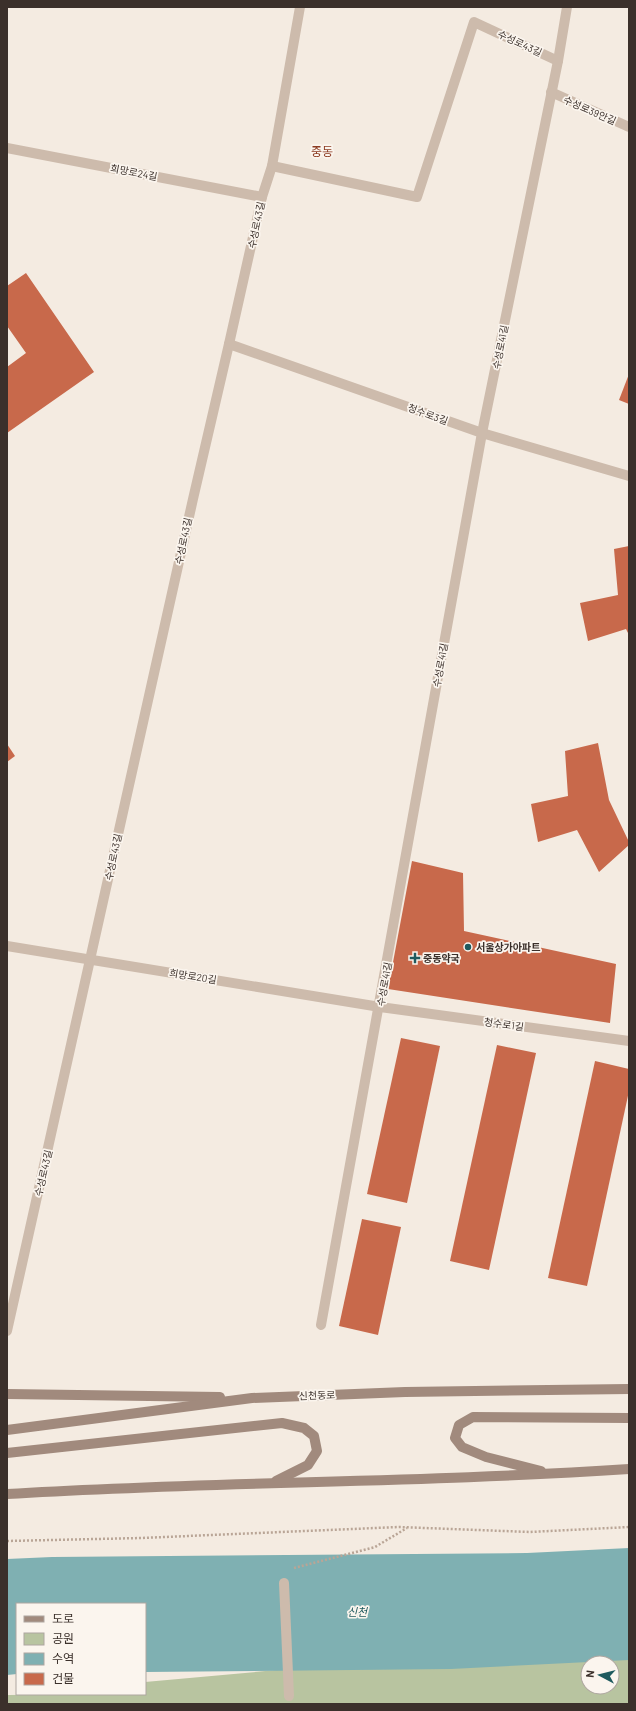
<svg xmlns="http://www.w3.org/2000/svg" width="636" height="1711" viewBox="0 0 636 1711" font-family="Barlow,'Noto Sans KR',sans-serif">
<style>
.green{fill:#b8c4a0;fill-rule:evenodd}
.water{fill:#7fb0b2}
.building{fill:#c8694b}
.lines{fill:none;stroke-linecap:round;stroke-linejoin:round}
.path{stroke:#b9a596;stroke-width:2.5;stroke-dasharray:2 2;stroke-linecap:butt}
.pedestrian{stroke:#cdbbac;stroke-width:10}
.minor{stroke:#cdbbac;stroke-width:10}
.secondary{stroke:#a18a7d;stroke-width:10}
.poi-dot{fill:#1f5a5e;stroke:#fbf5ee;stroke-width:1.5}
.labels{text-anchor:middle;stroke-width:3.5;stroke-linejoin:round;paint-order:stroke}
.street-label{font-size:10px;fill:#3b302b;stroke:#fbf5ee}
.poi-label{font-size:10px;font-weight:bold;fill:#3b302b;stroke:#fbf5ee;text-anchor:start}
.water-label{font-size:11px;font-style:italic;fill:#1f5a5e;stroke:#fbf5ee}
.quarter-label{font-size:12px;fill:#8c3b22;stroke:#fbf5ee}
</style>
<rect width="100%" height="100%" fill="#f4ebe1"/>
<!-- green -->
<path class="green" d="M629,1658V1704H7V1695L145,1694V1682L299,1668ZM588,1663H612V1687H588Z"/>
<!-- water -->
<polygon class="water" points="629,1548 629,1660 451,1669 145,1672 145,1604 17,1604 17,1674 7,1675 7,1559 52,1557 527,1553"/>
<!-- building -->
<g class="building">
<polygon points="26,273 94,372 7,433 7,367 26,353 7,326 7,286"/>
<polygon points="629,374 629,404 619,400"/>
<polygon points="629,546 629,635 626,629 588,641 580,603 618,595 614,549"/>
<polygon points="598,743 609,800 629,842 629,845 599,872 577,830 538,842 531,804 568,796 565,751"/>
<polygon points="7,744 15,756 7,762"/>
<polygon points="412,861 463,873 464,931 616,964 610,1023 388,989"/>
<polygon points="401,1038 440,1046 407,1203 367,1194"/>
<polygon points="497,1045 536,1053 489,1270 450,1261"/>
<polygon points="595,1061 629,1069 629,1091 587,1286 548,1278"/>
<polygon points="362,1219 401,1227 378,1335 339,1326"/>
</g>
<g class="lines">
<!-- path -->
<g class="path">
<polyline points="7,1541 141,1538 399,1527 530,1532 629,1527"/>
<polyline points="294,1568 375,1547 407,1528"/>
</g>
<!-- pedestrian -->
<polyline class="pedestrian" points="284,1583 289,1696"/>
<!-- minor -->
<g class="minor">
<polyline points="551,92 629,127"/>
<polyline points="7,148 262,197"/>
<polyline points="272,166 417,197 474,22 558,61"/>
<polyline points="229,344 482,433 629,476"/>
<polyline points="7,946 380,1007 629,1041"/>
<polyline points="321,1325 482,433 558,61 567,7"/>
<polyline points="7,1331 193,499 229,344 262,197 272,166 300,7"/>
</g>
<!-- secondary -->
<g class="secondary">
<polyline points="7,1394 220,1397"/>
<polyline points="7,1430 252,1398 405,1392 629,1389"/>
<polyline points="7,1453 282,1423 304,1428 314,1436 317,1451 308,1465 276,1481"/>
<polyline points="541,1471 486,1457 462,1447 455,1438 459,1425 473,1417 629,1418"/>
<path d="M7,1494C214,1481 422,1483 629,1469"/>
</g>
</g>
<!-- markers -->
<g class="poi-dot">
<circle cx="468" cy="947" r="4"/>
<path d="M413 952h4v4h4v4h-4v4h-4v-4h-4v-4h4z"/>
</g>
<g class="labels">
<!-- street labels -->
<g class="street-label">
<text transform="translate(520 43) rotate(25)" y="4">수성로43길</text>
<text transform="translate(590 110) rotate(24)" y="4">수성로39안길</text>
<text transform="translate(134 172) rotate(11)" y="4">희망로24길</text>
<text transform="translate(256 225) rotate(-78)" y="4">수성로43길</text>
<text transform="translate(500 347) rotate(-79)" y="4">수성로41길</text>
<text transform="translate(428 414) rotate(20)" y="4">청수로3길</text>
<text transform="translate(183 541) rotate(-78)" y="4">수성로43길</text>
<text transform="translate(440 665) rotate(-80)" y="4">수성로41길</text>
<text transform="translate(113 857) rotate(-78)" y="4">수성로43길</text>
<text transform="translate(193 976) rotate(9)" y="4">희망로20길</text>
<text transform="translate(384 984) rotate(-80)" y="4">수성로41길</text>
<text transform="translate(504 1024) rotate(8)" y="4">청수로1길</text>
<text transform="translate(43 1173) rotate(-77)" y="4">수성로43길</text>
<text transform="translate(317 1395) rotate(-2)" y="4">신천동로</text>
</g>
<!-- poi labels -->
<g class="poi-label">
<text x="476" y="951">서울상가아파트</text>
<text x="423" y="962">중동약국</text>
</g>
<!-- water labels -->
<g class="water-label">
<text x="357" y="1616">신천</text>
</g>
<!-- quarter labels -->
<g class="quarter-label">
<text x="322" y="156">중동</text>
</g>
</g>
<!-- border -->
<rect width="636" height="1711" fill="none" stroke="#3b302b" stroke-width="16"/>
<!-- legend -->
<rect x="16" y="1603" width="130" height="92" fill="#fbf5ee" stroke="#aea6a0"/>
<rect x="24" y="1616" width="20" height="6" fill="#a18a7d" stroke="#aea6a0"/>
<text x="52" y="1623" font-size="12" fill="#3b302b">도로</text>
<rect x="24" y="1633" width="20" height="12" fill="#b8c4a0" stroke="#aea6a0"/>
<text x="52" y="1643" font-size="12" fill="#3b302b">공원</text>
<rect x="24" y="1653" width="20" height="12" fill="#7fb0b2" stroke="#aea6a0"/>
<text x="52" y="1663" font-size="12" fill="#3b302b">수역</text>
<rect x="24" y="1673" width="20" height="12" fill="#c8694b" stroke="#aea6a0"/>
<text x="52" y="1683" font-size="12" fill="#3b302b">건물</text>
<!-- north arrow -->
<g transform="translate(600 1675) rotate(277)"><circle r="19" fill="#fbf5ee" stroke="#aea6a0"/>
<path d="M0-3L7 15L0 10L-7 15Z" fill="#1f5a5e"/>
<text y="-6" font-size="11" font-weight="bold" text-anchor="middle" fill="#3b302b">N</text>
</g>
</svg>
